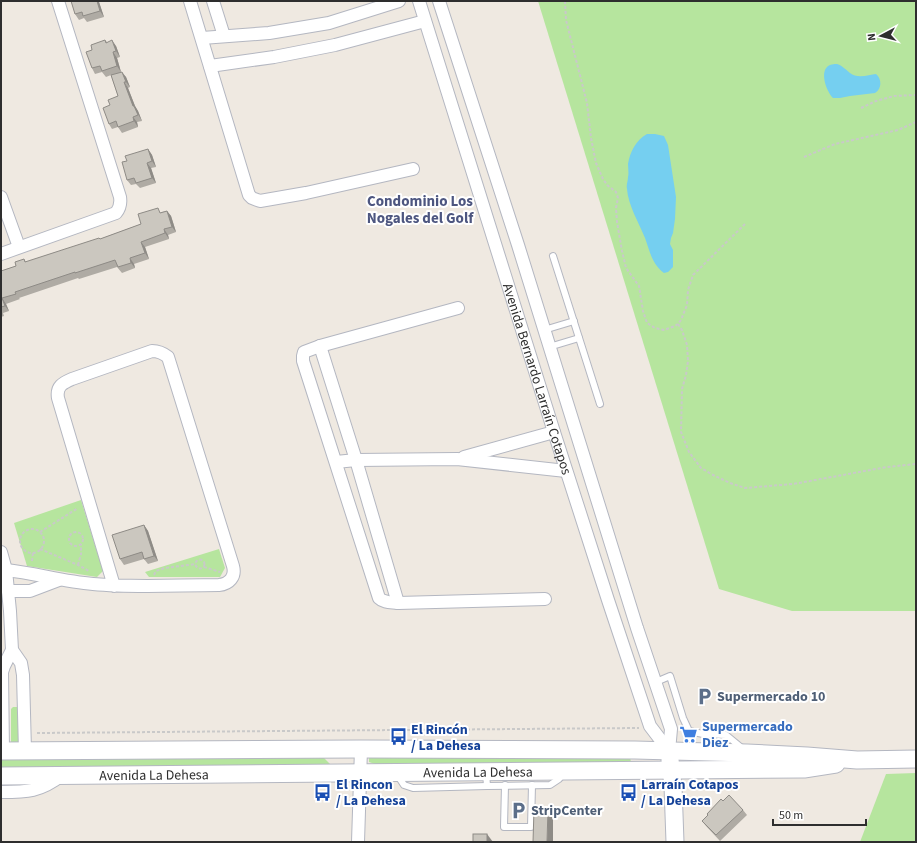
<svg xmlns="http://www.w3.org/2000/svg" width="917" height="843" viewBox="0 0 917 843" font-family="'Source Sans 3',sans-serif">
<style>
.green{fill:#b6e59e}
.water{fill:#75cff0}
.lines{fill:none;stroke-linecap:round;stroke-linejoin:round}
.lane-casing{stroke:#b4b7c1;stroke-width:8}
.street-casing{stroke:#b4b7c1;stroke-width:14}
.secondary-casing{stroke:#b4b7c1;stroke-width:19}
.path{stroke:#c9c9c9;stroke-width:2;stroke-dasharray:3 2;stroke-linecap:butt}
.lane{stroke:#fff;stroke-width:6}
.street{stroke:#fff;stroke-width:12}
.secondary{stroke:#fff;stroke-width:17}
.wall{fill:#afaba4}
.shaded-wall{fill:#8e8b86}
.building{fill:#cbc7bf;stroke:#8e8b86}
.labels{text-anchor:middle;stroke-width:4;stroke-linejoin:round;paint-order:stroke}
.street-label{font-size:14px;fill:#2e2e2e;stroke:#fff}
.service-label{font-size:14px;font-weight:bold;fill:#4e5e75;stroke:#fff;text-anchor:start}
.shop-label{font-size:14px;font-weight:bold;fill:#366cbe;stroke:#fff;text-anchor:start}
.transit-label{font-size:14px;font-weight:bold;fill:#164399;stroke:#fff;text-anchor:start}
.neighbourhood-label{font-size:15px;font-weight:bold;fill:#4d5680;stroke:#fff}
</style>
<rect width="100%" height="100%" fill="#efe9e1"/>
<!-- green -->
<g class="green">
<polygon points="538,1 916,1 916,611 792,611 719,589"/>
<polygon points="81,500 103,571 97,577 27,566 14,523"/>
<polygon points="219,549 225,568 220,577 149,577 145,572"/>
<polygon points="13,707 17,707 19,710 19,744 11,744 11,709"/>
<polygon points="376,755 630,756 631,763 518,762 378,765 369,762 369,758"/>
<polygon points="324,758 330,764 323,768 1,769 1,760"/>
<polygon points="916,773 916,842 860,842 886,774"/>
</g>
<!-- water -->
<g class="water">
<path d="M837,64C843,66 846,70 850,73C857,79 869,75 876,74C882,79 882,89 875,93L850,96L840,98H833C827,92 820,74 827,67C830,64 834,64 837,64Z"/>
<path d="M647,134H655L664,136L668,145L676,197L675,219L673,233L671,238L670,244L673,250V267L668,272L664,273C652,264 650,252 645,238C639,223 628,205 627,189C626,185 628,181 628,177C629,173 628,168 628,164C630,152 636,140 647,134Z"/>
</g>
<g class="lines">
<defs>
<g id="lane">
<polyline points="553,256 600,404"/>
<polyline points="544,330 574,321"/>
<polyline points="549,347 579,338"/>
<polyline points="656,682 670,676 683,718 689,731 703,734 726,735 743,749"/>
<polyline points="486,773 487,786 550,785 559,779 563,774"/>
<polyline points="398,776 404,785 413,788 487,786"/>
<polyline points="505,785 504,827 531,827 532,785"/>
</g>
<g id="street">
<polyline points="190,1 249,195 252,198 260,201 306,193 413,169"/>
<polyline points="213,1 224,36"/>
<path id="s1" d="M419,1L554,432L608,600L650,726L669,751"/>
<polyline points="439,1 518,245 637,628 671,729 669,751"/>
<polyline points="202,38 269,33 329,23 399,1"/>
<polyline points="210,66 274,57 335,45 425,21"/>
<polyline points="1,197 19,247"/>
<path d="M1,254L116,213C120,208 121,203 120,197L58,1"/>
<path d="M458,308L320,346L304,352L303,356V361L379,598C384,603 391,602 398,603L545,599"/>
<polyline points="320,346 356,460 398,603"/>
<polyline points="464,457 554,432"/>
<polyline points="336,462 356,460 457,459 566,471"/>
<polyline points="1,552 6,570 8,591 10,611 12,650 21,663 23,675 25,751"/>
<path d="M6,570C35,573 64,582 93,584C134,588 178,585 219,585C229,584 236,577 233,566L168,357C163,353 158,351 152,351L72,379C63,383 56,386 58,398L114,586"/>
<polyline points="8,591 30,591 59,580"/>
<polyline points="3,751 2,672 4,666 12,650"/>
<path d="M1,792C27,792 40,792 62,775"/>
<polyline points="358,842 361,749"/>
</g>
<g id="secondary">
<polyline points="1,751 361,749 635,750 747,753 807,756 857,760 916,759"/>
<polyline points="670,760 673,786 675,842"/>
<path id="s2" d="M1,776L804,769L836,764"/>
</g>
</defs>
<!-- lane casing -->
<use href="#lane" class="lane-casing"/>
<!-- street casing -->
<use href="#street" class="street-casing"/>
<!-- secondary casing -->
<use href="#secondary" class="secondary-casing"/>
<!-- path -->
<g class="path">
<polyline points="565,1 566,20 587,103 591,138 596,163 603,179 607,185 616,192 618,198 616,208 617,222 622,251 626,268 639,286 643,311 647,323 655,328 664,330 675,326 678,324 681,320 687,305 688,290 693,275 745,224"/>
<polyline points="861,108 876,101 894,96 916,95"/>
<polyline points="804,157 835,144 898,130 916,122"/>
<polyline points="678,324 682,330 687,345 688,361 686,375 682,389 681,432 689,452 701,468 713,475 730,483 745,488 793,484 887,467 916,464"/>
<circle cx="32" cy="541" r="12"/>
<polyline points="40,532 78,508"/>
<circle cx="76" cy="539" r="7"/>
<polyline points="40,549 78,565 89,571"/>
<circle cx="200" cy="564" r="4.5"/>
<polyline points="32,561 33,552"/>
<polyline points="78,565 81,554 81,544"/>
<polyline points="204,567 220,572"/>
<polyline points="154,575 156,571 165,568 196,564"/>
<polyline points="37,733 639,728"/>
</g>
<!-- lane -->
<use href="#lane" class="lane"/>
<!-- street -->
<use href="#street" class="street"/>
<!-- secondary -->
<use href="#secondary" class="secondary"/>
</g>
<!-- wall -->
<g class="wall">
<polygon points="71,1 103,1 99,2 104,17 87,22 84,18 79,20 75,14"/>
<polygon points="105,40 107,42 116,46 120,57 117,58 121,72 126,77 130,87 128,88 135,106 138,111 142,121 137,122 138,127 122,133 118,127 112,129 109,124 110,105 118,96 111,75 106,77 102,72 95,74 92,68 92,50"/>
<polygon points="148,149 152,155 156,167 151,168 156,183 140,188 136,184 131,185 127,180 127,161"/>
<polygon points="167,211 171,216 176,232 168,235 169,239 145,247 149,259 134,264 135,268 122,273 117,267 79,279 78,278 19,298 20,299 6,304 9,311 3,313 4,316 1,317 1,271 16,266 24,259 26,262 100,239 141,224 162,212"/>
<polygon points="144,525 148,531 158,561 148,564 144,559 124,565 120,559"/>
<polygon points="723,801 743,810 747,815 720,841 706,826 702,821 708,815 707,814"/>
</g>
<!-- shaded-wall -->
<g class="shaded-wall">
<polygon points="97,1 99,1 99,2 104,17 100,11"/>
<polygon points="112,40 116,46 120,57 116,51"/>
<polygon points="113,52 117,58 121,72 117,66"/>
<polygon points="122,72 126,77 130,87 126,82"/>
<polygon points="124,82 128,88 135,106 138,111 142,121 133,106"/>
<polygon points="133,117 137,122 138,127 134,121"/>
<polygon points="148,149 152,155 156,167 152,161"/>
<polygon points="147,163 151,168 156,183 152,178"/>
<polygon points="167,211 171,216 176,232 172,227"/>
<polygon points="164,229 168,235 169,239 165,233"/>
<polygon points="141,242 145,247 149,259 145,253"/>
<polygon points="130,258 134,264 135,268 131,263"/>
<polygon points="2,298 6,304 9,311 5,306"/>
<polygon points="144,525 148,531 158,561 154,556"/>
<polygon points="548,809 553,817 553,842 547,842"/>
<polygon points="487,834 493,842 487,842"/>
</g>
<!-- building -->
<g class="building">
<polygon points="71,1 97,1 100,11 83,16 82,12 75,14"/>
<polygon points="105,40 106,43 112,40 116,51 113,52 117,66 102,71 100,66 92,68 86,52 92,50 91,45"/>
<polygon points="122,72 126,82 124,82 133,106 134,106 138,115 133,117 134,121 118,127 116,121 109,124 103,108 110,105 108,100 118,96 111,75"/>
<polygon points="148,149 152,161 147,163 152,178 136,183 134,178 127,180 122,162 127,161 125,156"/>
<polygon points="158,208 160,213 167,211 172,227 164,229 165,233 141,242 145,253 130,258 131,263 118,267 115,260 75,273 75,272 15,292 16,294 2,298 5,306 1,307 1,271 16,266 15,262 24,259 25,262 99,238 100,239 141,224 138,214"/>
<polygon points="144,525 154,556 144,559 142,552 120,559 112,535"/>
<polygon points="729,795 743,810 716,835 702,821 708,815 707,814 721,799 723,801"/>
<polygon points="534,809 548,809 547,842 533,842"/>
<rect x="473" y="834" width="14" height="8"/>
</g>
<!-- icons -->
<defs>
<symbol id="parking-bare" viewBox="-9 -9 18 18"><path d="M-3.5-5.5H1a3.5 3.5 0 0 1 0 7H-1V5.5H-3.5ZM-1-3.4V-.6H.8a1.4 1.4 0 0 0 0-2.8Z" fill="#5c6f8a" stroke="#fff" stroke-width="2.5" paint-order="stroke"/></symbol>
<symbol id="supermarket-bare" viewBox="-9 -9 18 18"><path d="M-6-5.5h2.5l.6 2H6L4.5 2H-2.5L-4.4-4H-6ZM-1.5 3.2a1.3 1.3 0 1 0 .1 0ZM3 3.2a1.3 1.3 0 1 0 .1 0Z" fill="#3f7fe0" stroke="#fff" stroke-width="2.5" paint-order="stroke"/></symbol>
<symbol id="bus-bare" viewBox="-9 -9 18 18"><path d="M-5-6H5V4H4V6H2V4H-2V6H-4V4H-5ZM-3.5-4V0h7V-4ZM-3.5 1.2v1.5H-2V1.2ZM2 1.2v1.5H3.5V1.2Z" fill="#1a4fb4" stroke="#fff" stroke-width="2.5" paint-order="stroke"/></symbol>
</defs>
<g fill-rule="evenodd">
<use href="#parking-bare" x="692" y="684" width="25" height="25"/>
<use href="#supermarket-bare" x="676" y="722" width="25" height="25"/>
<use href="#bus-bare" x="386" y="724" width="25" height="25"/>
<use href="#bus-bare" x="310" y="780" width="25" height="25"/>
<use href="#bus-bare" x="616" y="780" width="25" height="25"/>
<use href="#parking-bare" x="506" y="798" width="25" height="25"/>
</g>
<g class="labels">
<!-- street labels -->
<g class="street-label">
<text dy="5" stroke="none"><textPath href="#s1" startOffset="396">Avenida Bernardo Larraín Cotapos</textPath></text>
<text dy="5" stroke="none"><textPath href="#s2" startOffset="477">Avenida La Dehesa</textPath></text>
<text dy="5" stroke="none"><textPath href="#s2" startOffset="153">Avenida La Dehesa</textPath></text>
</g>
<!-- service labels -->
<g class="service-label">
<text x="717" y="701">Supermercado 10</text>
<text x="531" y="815">StripCenter</text>
</g>
<!-- shop labels -->
<g class="shop-label">
<text x="702" y="731">Supermercado<tspan x="702" dy="16">Diez</tspan></text>
</g>
<!-- transit labels -->
<g class="transit-label">
<text x="411" y="734">El Rincón<tspan x="411" dy="16">/ La Dehesa</tspan></text>
<text x="336" y="789">El Rincon<tspan x="336" dy="16">/ La Dehesa</tspan></text>
<text x="641" y="789">Larraín Cotapos<tspan x="641" dy="16">/ La Dehesa</tspan></text>
</g>
<!-- neighbourhood labels -->
<g class="neighbourhood-label">
<text x="420" y="206">Condominio Los<tspan x="420" dy="17">Nogales del Golf</tspan></text>
</g>
</g>
<!-- border -->
<rect width="917" height="843" fill="none" stroke="#2e2e2e" stroke-width="4"/>
<!-- north arrow -->
<g transform="translate(881 36) rotate(263)" stroke="#ffffff" stroke-width="3" paint-order="stroke">
<path d="M0-3L7 15L0 10L-7 15Z" fill="#2e2e2e"/>
<text y="-6" font-size="11" font-weight="bold" text-anchor="middle" fill="#2e2e2e">N</text>
</g>
<!-- scale -->
<path d="M773 819v6h93v-6" fill="none" stroke="#2e2e2e" stroke-width="2"/>
<text x="779" y="819" font-size="12" fill="#2e2e2e" stroke="#ffffff" stroke-width="3" paint-order="stroke">50 m</text>
</svg>
